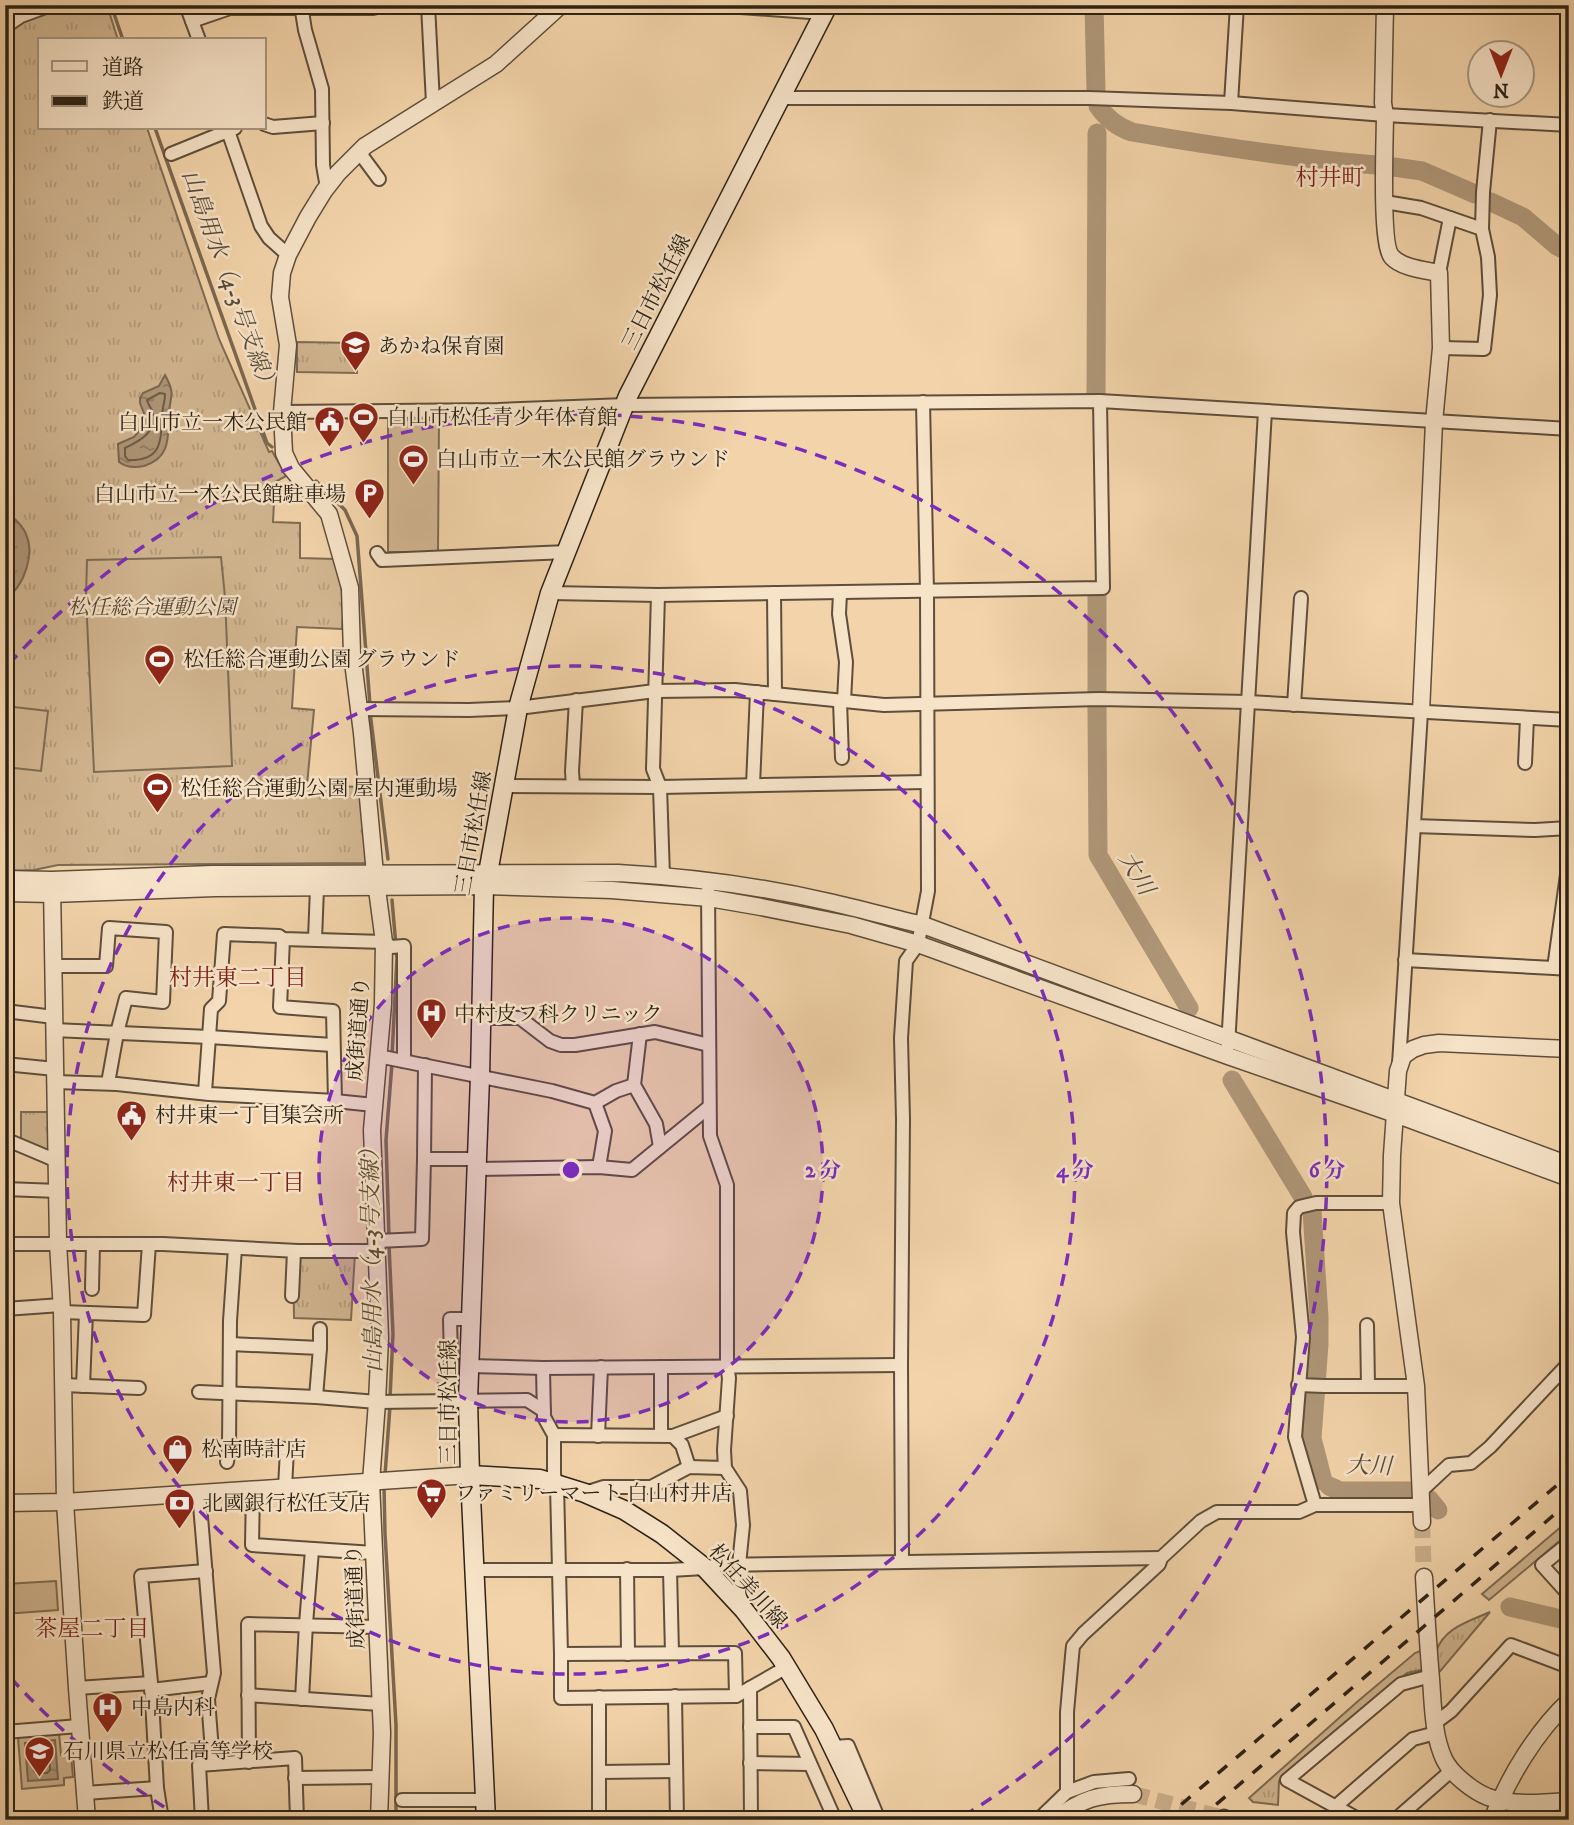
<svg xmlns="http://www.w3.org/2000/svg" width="1574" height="1825" viewBox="0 0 1574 1825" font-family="'IM FELL DW Pica','Noto Serif JP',serif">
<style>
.grass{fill:url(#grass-tufts);stroke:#7e6c54;stroke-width:2}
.pitch{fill:#d1b691;stroke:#7e6c54;stroke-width:2}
.water{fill:url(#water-ripples);stroke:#7b6851;stroke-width:2}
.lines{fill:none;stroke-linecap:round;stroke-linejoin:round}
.shore{stroke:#6e5c47;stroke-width:2}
.stream{stroke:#7b6851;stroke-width:3.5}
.river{stroke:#af9778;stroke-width:19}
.tertiary-tunnel{stroke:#cbb08c;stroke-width:16;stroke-dasharray:16 8;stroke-linecap:butt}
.minor-casing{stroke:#5e4e3b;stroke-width:16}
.tertiary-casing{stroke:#5e4e3b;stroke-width:19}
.secondary-casing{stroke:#2c2216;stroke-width:21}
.minor{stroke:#f7e3c8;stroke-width:12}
.tertiary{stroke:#f7e3c8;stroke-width:16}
.secondary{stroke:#f7e3c8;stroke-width:18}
.rail{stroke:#2c2216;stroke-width:3.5;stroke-dasharray:12 12;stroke-linecap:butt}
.ring{fill:none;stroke:#7b2cbf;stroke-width:3.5;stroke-dasharray:12 9}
.labels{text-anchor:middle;stroke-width:5;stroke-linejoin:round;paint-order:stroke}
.street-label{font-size:21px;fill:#2c2216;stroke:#f7e3c8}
.poi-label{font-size:21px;fill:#2c2216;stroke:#f7e3c8;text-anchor:start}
.park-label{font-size:21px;font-style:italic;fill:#554735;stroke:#f7e3c8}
.neighbourhood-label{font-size:23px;fill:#7a1f14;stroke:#f7e3c8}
.water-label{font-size:23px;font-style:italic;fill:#5a4b38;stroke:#f7e3c8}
.centre{fill:#7b2cbf;stroke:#f7e3c8;stroke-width:3.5}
.ring-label{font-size:21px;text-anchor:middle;font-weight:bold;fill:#7b2cbf;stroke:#f7e3c8;stroke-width:5;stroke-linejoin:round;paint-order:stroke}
</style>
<defs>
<pattern id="grass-tufts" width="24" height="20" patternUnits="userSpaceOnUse" patternTransform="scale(1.75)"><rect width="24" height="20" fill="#d1b691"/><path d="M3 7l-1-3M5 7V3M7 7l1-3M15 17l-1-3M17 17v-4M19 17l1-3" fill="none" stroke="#b49c7c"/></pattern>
<pattern id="water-ripples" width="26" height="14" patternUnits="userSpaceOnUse" patternTransform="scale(1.75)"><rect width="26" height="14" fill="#af9778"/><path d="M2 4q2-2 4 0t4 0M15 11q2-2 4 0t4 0" fill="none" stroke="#8f7b61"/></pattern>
</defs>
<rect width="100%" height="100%" fill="#f3d4aa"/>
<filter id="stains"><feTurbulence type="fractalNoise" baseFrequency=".00286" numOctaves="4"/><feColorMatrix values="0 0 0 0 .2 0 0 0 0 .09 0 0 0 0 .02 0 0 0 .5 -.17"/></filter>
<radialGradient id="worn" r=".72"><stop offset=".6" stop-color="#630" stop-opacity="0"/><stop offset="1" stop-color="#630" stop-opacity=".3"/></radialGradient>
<!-- grass -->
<g class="grass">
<polygon points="66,5 107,5 118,40 40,40 40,128 147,128 219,339 269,452 272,451 286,476 275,482 273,522 300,523 300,558 335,559 344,601 342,629 297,627 292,708 314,710 307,785 360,787 365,824 366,863 58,865 34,870 5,871 5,32 25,18"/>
<polygon points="297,342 357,343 357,373 297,372"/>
<polygon points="21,1112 49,1112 49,1154 21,1142"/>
<polygon points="293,1253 355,1253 351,1320 294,1318"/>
<polygon points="1569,1520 1569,1533 1489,1600 1482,1594"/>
<path d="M1490,1612L1437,1675C1436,1668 1434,1659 1436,1652C1443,1628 1470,1621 1490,1612Z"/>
<polygon points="1425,1649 1425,1669 1407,1673 1279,1781 1278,1805 1253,1802 1249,1798 1357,1702 1415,1653"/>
</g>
<!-- pitch -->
<g class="pitch">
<polygon points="388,420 439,420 438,552 388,552"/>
<polygon points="221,557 225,597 232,766 94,772 86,597 87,560"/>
<polygon points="5,706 48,711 41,771 5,767"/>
<polygon points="56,1581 58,1610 5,1614 5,1584"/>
<polygon points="59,1733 61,1755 71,1755 73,1777 64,1778 64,1785 22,1789 18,1737"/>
</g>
<!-- water -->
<g class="water">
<path d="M165,375C177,397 169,395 169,416C168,439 170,458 144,466C135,468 127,468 119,462L118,444L134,437L143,427L146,422L145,416L140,403V398L143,393L159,386Z"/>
<path d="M5,510C12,516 19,522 24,530C37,553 24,586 5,600V585L10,577L11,562L10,545L5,538Z"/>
<polygon points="55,1740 58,1779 28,1781 25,1743"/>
</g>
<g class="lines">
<!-- shore -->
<g class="shore">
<path d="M160,393L165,394C165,402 162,408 162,416C161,443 161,461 128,460L125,456V448C140,441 159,431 152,410C150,407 148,404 147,400Z"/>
<polygon points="46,1748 49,1751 50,1770 47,1773 37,1773 34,1771 33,1751 35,1749"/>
</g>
<!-- stream -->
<g class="stream">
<polyline points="111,5 123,40"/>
<polyline points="155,128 267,443 272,447"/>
<polyline points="316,481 345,510 357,536 370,705"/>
<polyline points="370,712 388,859"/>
<polyline points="392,900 397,958 392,1056"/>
<polyline points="389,1237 386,1140 392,1063"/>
<polyline points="389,1245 393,1334 390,1398"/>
<polyline points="385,1475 390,1406"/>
<polyline points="384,1486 385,1534 396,1725 396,1820"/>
</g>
<!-- river -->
<g class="river">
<polyline points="1094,5 1096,91"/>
<path d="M1098,106C1107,119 1117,127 1132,132C1213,146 1293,158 1376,165"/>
<polyline points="1394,167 1422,171 1475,194"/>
<polyline points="1491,202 1523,217 1557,246 1569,252"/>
<polyline points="1096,397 1097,133"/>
<polyline points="1097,592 1097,693"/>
<polyline points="1097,707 1098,855 1189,1008"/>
<polyline points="1232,1080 1303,1197"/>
<polyline points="1312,1211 1319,1317 1319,1344 1312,1438 1323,1481"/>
<polyline points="1329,1486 1340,1491 1409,1491"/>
<polyline points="1429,1499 1438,1510"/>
<polyline points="1510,1607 1569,1621"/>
</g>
<!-- tertiary-tunnel -->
<g class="tertiary-tunnel">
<polyline points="1422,1522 1424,1577"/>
<polyline points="1133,1794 1224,1818"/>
</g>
<defs>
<g id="minor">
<polyline points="186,5 199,40"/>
<polyline points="301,5 305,30 322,89 323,165 327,188"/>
<polyline points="428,5 433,103"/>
<polyline points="713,5 824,13"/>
<polyline points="192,21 230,8 373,8 385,5"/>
<polyline points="5,27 21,16 51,5"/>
<polyline points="781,98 1089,98 1231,103 1385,115 1569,125"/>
<polyline points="1231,103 1237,5"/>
<polyline points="264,124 273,127 323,123"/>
<polyline points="227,128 261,226 269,238 288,255"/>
<polyline points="359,152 379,179"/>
<polyline points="171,154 235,128"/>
<polyline points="1385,202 1421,208 1482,229 1488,257 1490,295 1484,349 1441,348"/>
<polyline points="1482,229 1483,192 1490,120"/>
<polyline points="1439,273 1450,218"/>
<polyline points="282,412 498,410 625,405 1100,401 1569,429"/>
<polyline points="377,553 382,560 567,552"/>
<polyline points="550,593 658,595 1103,588 1100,401"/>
<polyline points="774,593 775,694"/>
<polyline points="840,593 839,614 846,662 844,701"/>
<polyline points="658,595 653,769 660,787 663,876"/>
<polyline points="840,701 842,758"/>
<polyline points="1294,705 1301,598"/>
<polyline points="359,709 469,710 518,708 655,691 735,690 884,705 1099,699 1248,702 1569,720"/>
<polyline points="1525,763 1527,718"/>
<polyline points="753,785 757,692"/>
<polyline points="504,786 660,787 927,782"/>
<polyline points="573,786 572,771 576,700"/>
<polyline points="1414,826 1535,830 1569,828"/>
<polyline points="708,890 710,1136 727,1185 727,1366 729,1378 724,1450 725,1468 740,1491 743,1525 739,1565 744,1610"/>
<polyline points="283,939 280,1007 333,1011 335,1101"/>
<polyline points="315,939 317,888"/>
<polyline points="1405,960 1554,968 1569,860"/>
<polyline points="53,966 106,966 109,928 166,932 163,1002 126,998 117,1033 108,1083"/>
<polyline points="1554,968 1569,969"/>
<polyline points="5,1011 54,1017"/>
<polyline points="481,1018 520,1018 550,1041 561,1045 575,1045 655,1032 709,1045"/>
<polyline points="54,1030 209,1037 333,1045"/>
<polyline points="640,1034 634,1085 656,1124 660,1147"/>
<polyline points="1228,1046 1265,411"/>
<polyline points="378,1056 552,1091 595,1103 616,1091 634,1085"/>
<polyline points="5,1064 55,1069"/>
<polyline points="1399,1064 1421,712"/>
<polyline points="425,1065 424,1159 477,1159"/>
<polyline points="56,1082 117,1084 209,1094 335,1101 374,1105"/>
<polyline points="205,1092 211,1009 219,1001 224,934 279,936 283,939 384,942 391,947 404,946 404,1061"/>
<polyline points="595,1103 605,1131 599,1167"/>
<polyline points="5,1139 57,1161"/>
<polyline points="477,1169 599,1167 632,1170 709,1107"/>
<polyline points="5,1189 58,1191"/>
<polyline points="377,1241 422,1239 424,1159"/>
<polyline points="5,1244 163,1244 298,1251 377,1251"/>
<polyline points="92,1289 93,1244"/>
<polyline points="292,1296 294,1251"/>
<polyline points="5,1309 61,1305"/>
<polyline points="62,1312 144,1315 149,1244"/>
<polyline points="1367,1325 1368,1386"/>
<polyline points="230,1344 320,1348 316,1397"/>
<polyline points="320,1348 320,1329"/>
<polyline points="470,1366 543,1368 901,1365"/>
<polyline points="661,1367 661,1435"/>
<polyline points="543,1368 544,1417 554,1435 554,1475 557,1485 561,1654 561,1698 736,1696 787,1667"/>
<polyline points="63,1385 139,1388"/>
<polyline points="1298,1385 1324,1386 1416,1386"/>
<polyline points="83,1386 86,1313"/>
<polyline points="199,1392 316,1397 377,1402 527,1400 544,1411"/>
<polyline points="452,1401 450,1319 471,1319"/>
<polyline points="554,1435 673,1436 682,1445 689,1467"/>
<polyline points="598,1436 601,1367"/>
<polyline points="673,1436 727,1416"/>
<polyline points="229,1447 287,1449 285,1488"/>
<polyline points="227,1462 229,1447 230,1321 235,1248"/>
<polyline points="253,1490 252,1545 374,1553"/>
<polyline points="1420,1492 1449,1465 1471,1463 1490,1447 1569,1363"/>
<polyline points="199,1493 214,1673 208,1699 213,1764"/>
<polyline points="585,1493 604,1487 651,1487 689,1467 725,1468"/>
<polyline points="1315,1505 1295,1437 1303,1337 1293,1232 1294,1213 1299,1207 1316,1203 1391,1203"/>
<polyline points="1569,1543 1542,1565 1569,1595"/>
<polyline points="902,1561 901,1365 903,1119 901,1038 906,961 918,944 928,891 927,592 923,402"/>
<polyline points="627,1569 628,1654"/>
<polyline points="475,1570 670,1570 705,1568 717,1565 1161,1558"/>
<polyline points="670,1570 672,1653"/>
<polyline points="561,1654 735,1653 736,1696"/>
<polyline points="77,1688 151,1683"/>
<polyline points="750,1688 751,1820"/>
<polyline points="151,1690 211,1683"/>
<polyline points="248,1695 380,1704"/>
<polyline points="675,1696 677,1820"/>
<polyline points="599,1697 599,1820"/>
<polyline points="302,1699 306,1624 312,1550"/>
<polyline points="1435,1723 1451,1711 1511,1645 1569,1667"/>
<polyline points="750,1727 794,1727 833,1815 828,1820"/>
<polyline points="5,1732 79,1726"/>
<polyline points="833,1747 848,1746 879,1820"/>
<polyline points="249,1762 248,1624 377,1627"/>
<polyline points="750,1763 810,1764"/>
<polyline points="599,1772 676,1771"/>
<polyline points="295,1778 380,1777"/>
<polyline points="1067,1792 1067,1712 1072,1656 1073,1646 1083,1634 1159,1564 1161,1558 1201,1521 1217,1512 1299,1512 1315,1505 1421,1505"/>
<polyline points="85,1793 157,1788"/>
<polyline points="402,1800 485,1800"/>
<polyline points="1335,1807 1413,1739 1436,1733"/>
<polyline points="162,1820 157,1788 151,1683 141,1576 206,1571"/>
<polyline points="202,1820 199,1765 295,1758 297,1820"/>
<polyline points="1038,1820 1067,1792 1094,1782 1129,1779"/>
<polyline points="1360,1820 1287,1780 1401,1684 1431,1676"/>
<polyline points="1395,1820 1452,1770"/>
</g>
<g id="tertiary">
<path d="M1385,5L1383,103L1385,115C1385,137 1380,245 1392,257C1402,268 1425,270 1439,273L1441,348L1434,422L1421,712"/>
<path d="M5,879L52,880L212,874L618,873C689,877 760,886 829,902C861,909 892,918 923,925L1569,1165"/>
<polyline points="52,886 58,1243 62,1312 65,1502 77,1688 87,1820"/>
<polyline points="5,893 52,894 215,888 484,886 612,890 709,898 761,907 851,925 918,944 1228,1056 1395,1114 1569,1178"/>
<polyline points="5,1503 65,1502 470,1475"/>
<polyline points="1422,1522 1416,1386 1391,1203 1392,1155 1398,1071 1403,1056 1413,1049 1424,1045 1439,1043 1569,1049"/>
<path d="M1424,1577C1426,1611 1428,1645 1431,1679C1433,1705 1433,1735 1444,1759C1451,1774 1473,1791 1488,1797C1513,1806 1543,1803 1569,1801"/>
<polyline points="1224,1818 1229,1820"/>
<polyline points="379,1820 382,1733 371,1482 377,1402 380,1338 372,1130 383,1004 384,942 375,874 362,733 352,654 350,588 329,514 291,468 284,453 282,412 288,345 280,297 282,273 288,255 308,217 324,191 338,173 365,146 496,64 561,5"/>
<path d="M1054,1820C1083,1798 1098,1794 1133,1794"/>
<path d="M1492,1820C1508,1778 1536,1732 1569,1701"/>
</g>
<g id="secondary">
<polyline points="470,1475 540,1479 585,1493 624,1510 662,1534 705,1568 744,1610 781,1658 824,1729 868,1820"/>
<polyline points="486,1820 470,1475 468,1400 480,1077 484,886 488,873 518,708 550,593 628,396 828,5"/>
</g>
</defs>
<!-- minor casing -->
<use href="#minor" class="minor-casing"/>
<!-- tertiary casing -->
<use href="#tertiary" class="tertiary-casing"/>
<!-- secondary casing -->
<use href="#secondary" class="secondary-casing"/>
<!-- minor -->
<use href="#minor" class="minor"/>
<!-- tertiary -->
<use href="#tertiary" class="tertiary"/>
<!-- secondary -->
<use href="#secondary" class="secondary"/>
<!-- rail -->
<g class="rail">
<polyline points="1163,1820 1569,1475"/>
<polyline points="1198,1820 1569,1502"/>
</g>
</g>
<!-- distance rings -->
<circle cx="571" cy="1170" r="252" fill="#7b2cbf" fill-opacity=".12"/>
<g class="ring">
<circle cx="571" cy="1170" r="252"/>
<circle cx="571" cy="1170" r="504"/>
<path d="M182 1818A756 756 0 0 1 9 1676M9 664A756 756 0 1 1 960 1818"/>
</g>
<!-- icons -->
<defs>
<symbol id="school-pin" viewBox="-11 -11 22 30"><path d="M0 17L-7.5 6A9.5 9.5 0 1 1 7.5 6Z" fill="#8f2418" stroke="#f7e3c8"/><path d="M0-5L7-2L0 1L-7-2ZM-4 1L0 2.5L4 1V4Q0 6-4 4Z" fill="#fff"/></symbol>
<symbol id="stadium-pin" viewBox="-11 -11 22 30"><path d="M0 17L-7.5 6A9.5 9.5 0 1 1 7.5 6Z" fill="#8f2418" stroke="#f7e3c8"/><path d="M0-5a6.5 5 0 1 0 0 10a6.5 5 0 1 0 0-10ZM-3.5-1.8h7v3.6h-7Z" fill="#fff"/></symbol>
<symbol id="civic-pin" viewBox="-11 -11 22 30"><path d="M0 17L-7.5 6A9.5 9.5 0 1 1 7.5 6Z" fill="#8f2418" stroke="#f7e3c8"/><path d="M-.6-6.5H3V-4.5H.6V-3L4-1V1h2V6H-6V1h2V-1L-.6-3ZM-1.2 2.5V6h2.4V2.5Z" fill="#fff"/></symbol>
<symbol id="parking-pin" viewBox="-11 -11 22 30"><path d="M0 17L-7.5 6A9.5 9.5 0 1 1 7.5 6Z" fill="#8f2418" stroke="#f7e3c8"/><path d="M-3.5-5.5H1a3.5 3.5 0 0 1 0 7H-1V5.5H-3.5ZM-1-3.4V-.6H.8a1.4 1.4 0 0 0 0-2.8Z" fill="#fff"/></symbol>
<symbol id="hospital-pin" viewBox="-11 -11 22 30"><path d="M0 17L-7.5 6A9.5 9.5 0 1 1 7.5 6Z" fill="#8f2418" stroke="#f7e3c8"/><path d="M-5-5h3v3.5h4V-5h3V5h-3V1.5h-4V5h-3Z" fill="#fff"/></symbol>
<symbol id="shop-pin" viewBox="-11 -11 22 30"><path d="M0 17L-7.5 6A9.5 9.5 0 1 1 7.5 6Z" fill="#8f2418" stroke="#f7e3c8"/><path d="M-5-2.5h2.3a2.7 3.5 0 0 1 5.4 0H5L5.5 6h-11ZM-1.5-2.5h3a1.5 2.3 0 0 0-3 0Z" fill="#fff"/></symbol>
<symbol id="supermarket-pin" viewBox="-11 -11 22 30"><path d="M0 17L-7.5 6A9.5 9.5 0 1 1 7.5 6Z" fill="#8f2418" stroke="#f7e3c8"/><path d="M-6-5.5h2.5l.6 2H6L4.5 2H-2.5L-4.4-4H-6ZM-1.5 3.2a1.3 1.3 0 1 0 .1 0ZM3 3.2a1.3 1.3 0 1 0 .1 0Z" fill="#fff"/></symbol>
<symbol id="bank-pin" viewBox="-11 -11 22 30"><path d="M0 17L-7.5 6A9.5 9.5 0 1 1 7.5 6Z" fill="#8f2418" stroke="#f7e3c8"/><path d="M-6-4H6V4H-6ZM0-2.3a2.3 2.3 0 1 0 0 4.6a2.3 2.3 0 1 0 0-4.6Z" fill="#fff"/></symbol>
</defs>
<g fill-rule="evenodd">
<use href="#school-pin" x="338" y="328" width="35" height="47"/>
<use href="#stadium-pin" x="346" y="400" width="35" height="47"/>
<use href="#civic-pin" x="312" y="404" width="35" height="47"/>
<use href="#stadium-pin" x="396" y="442" width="35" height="47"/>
<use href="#parking-pin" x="352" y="476" width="35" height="47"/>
<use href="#stadium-pin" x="142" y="642" width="35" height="47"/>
<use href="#stadium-pin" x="140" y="770" width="35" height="47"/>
<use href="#hospital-pin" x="414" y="996" width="35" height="47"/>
<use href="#civic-pin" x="114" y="1098" width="35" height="47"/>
<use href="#shop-pin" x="160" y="1432" width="35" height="47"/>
<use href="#supermarket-pin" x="414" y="1476" width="35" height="47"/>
<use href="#bank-pin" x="162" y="1486" width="35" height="47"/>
<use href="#hospital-pin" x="90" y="1690" width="35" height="47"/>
<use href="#school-pin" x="22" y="1734" width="35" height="47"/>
</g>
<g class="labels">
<!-- street labels -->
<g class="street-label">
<text transform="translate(656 292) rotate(-63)" y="7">三日市松任線</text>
<text transform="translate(473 833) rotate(-80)" y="7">三日市松任線</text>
<text transform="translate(358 1029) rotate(-86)" y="7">成街道通り</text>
<text transform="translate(448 1402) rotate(-90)" y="7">三日市松任線</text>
<text transform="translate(748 1586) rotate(48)" y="7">松任美川線</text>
<text transform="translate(355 1597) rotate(-92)" y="7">成街道通り</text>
</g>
<!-- poi labels -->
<g class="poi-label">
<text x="378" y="353">あかね保育園</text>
<text x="387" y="424">白山市松任青少年体育館</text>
<text x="307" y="429" text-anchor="end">白山市立一木公民館</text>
<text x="436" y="466">白山市立一木公民館グラウンド</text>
<text x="346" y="501" text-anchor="end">白山市立一木公民館駐車場</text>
<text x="183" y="666">松任総合運動公園 グラウンド</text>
<text x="180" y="795">松任総合運動公園 屋内運動場</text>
<text x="454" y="1021">中村皮フ科クリニック</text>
<text x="155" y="1122">村井東一丁目集会所</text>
<text x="201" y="1456">松南時計店</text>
<text x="455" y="1500">ファミリーマート 白山村井店</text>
<text x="202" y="1510">北國銀行松任支店</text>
<text x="131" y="1714">中島内科</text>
<text x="63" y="1758">石川県立松任高等学校</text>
</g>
<!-- park labels -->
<g class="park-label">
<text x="152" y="614">松任総合運動公園</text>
</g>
<!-- neighbourhood labels -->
<g class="neighbourhood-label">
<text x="1330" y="185">村井町</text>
<text x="238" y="985">村井東二丁目</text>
<text x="236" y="1190">村井東一丁目</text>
<text x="92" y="1636">茶屋二丁目</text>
</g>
<!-- water labels -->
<g class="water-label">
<text transform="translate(230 281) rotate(70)" y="8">山島用水（4-3号支線）</text>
<text transform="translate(1137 873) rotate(59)" y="8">大川</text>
<text transform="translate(371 1255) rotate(-91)" y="8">山島用水（4-3号支線）</text>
<text transform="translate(1369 1465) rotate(2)" y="8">大川</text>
</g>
</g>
<circle cx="571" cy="1170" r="10" class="centre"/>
<g class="ring-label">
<text x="823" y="1177">2 分</text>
<text x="1075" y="1177">4 分</text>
<text x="1327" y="1177">6 分</text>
</g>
<!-- margin -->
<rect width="1574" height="1825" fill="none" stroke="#f3d4aa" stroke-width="28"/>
<rect x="7" y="7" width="1560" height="1811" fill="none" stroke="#2c2216" stroke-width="3.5"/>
<rect x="14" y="14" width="1546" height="1797" fill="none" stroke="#2c2216" stroke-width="2"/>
<!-- legend -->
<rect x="38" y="38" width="228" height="91" fill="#f7e3c8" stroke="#a69681" stroke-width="2"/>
<rect x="52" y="61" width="35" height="10" fill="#f7e3c8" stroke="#a69681" stroke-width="2"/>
<text x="102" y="74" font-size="21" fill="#2c2216">道路</text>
<rect x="52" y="96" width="35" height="10" fill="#2c2216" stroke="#a69681" stroke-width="2"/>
<text x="102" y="108" font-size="21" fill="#2c2216">鉄道</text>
<!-- north arrow -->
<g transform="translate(1501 74) rotate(180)"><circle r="33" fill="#f7e3c8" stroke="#a69681" stroke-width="2"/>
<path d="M0-5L12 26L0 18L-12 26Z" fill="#8f2418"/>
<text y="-10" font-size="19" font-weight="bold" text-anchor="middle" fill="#2c2216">N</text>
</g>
<rect width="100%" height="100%" filter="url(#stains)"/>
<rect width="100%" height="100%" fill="url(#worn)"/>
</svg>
